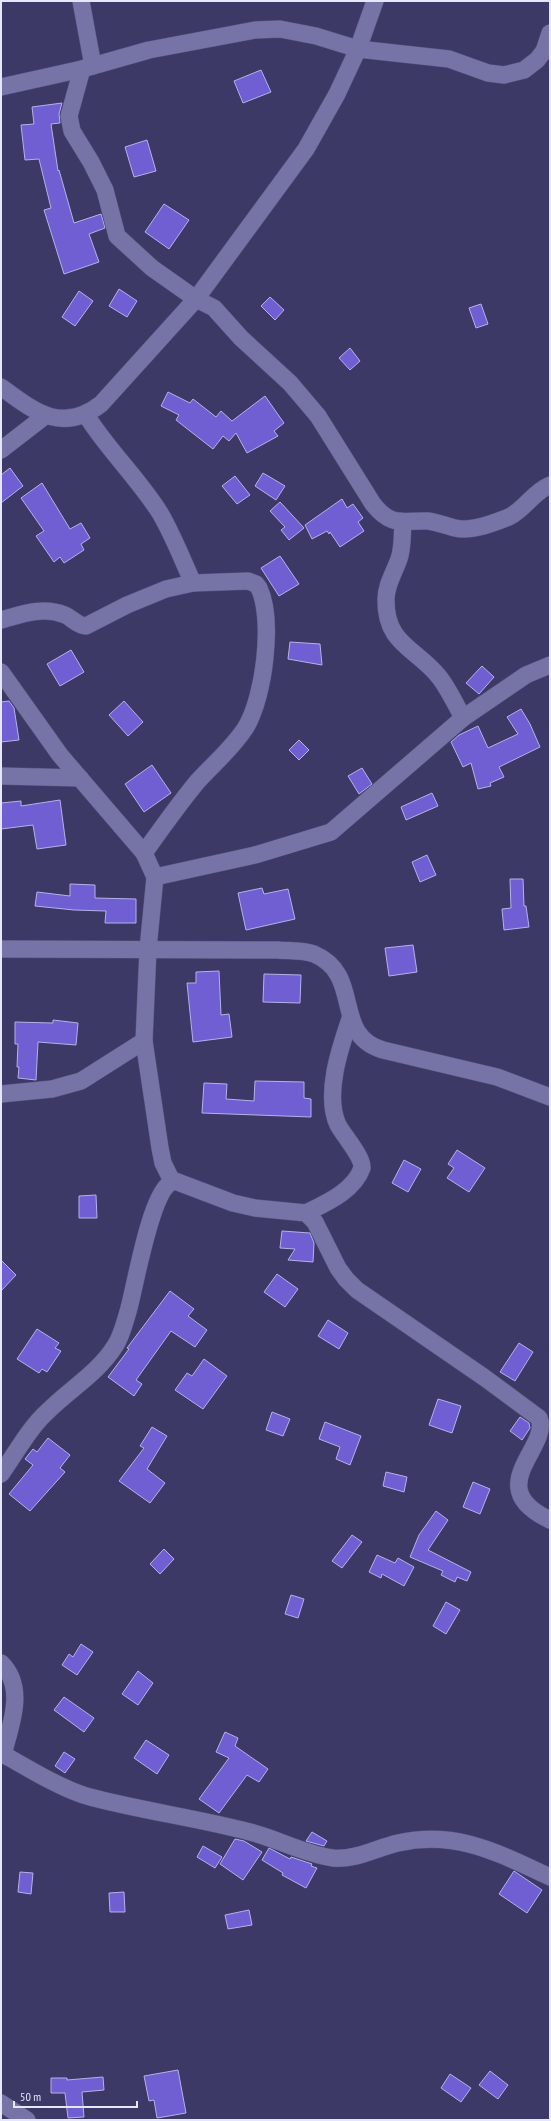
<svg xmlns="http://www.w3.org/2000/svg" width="551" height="2121" viewBox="0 0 551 2121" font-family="'PT Sans Narrow',sans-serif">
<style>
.building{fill:#6f5fd2;stroke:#b3b2e9}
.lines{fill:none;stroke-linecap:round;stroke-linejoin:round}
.minor-casing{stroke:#565379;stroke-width:18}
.minor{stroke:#7673a7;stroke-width:17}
</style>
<rect width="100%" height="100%" fill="#3d3967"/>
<!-- building -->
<g class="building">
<polygon points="261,70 271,92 243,103 234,81"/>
<polygon points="62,103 59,114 60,123 51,124 58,171 59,170 74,223 101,214 105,228 89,234 99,262 64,274 44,210 51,208 39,159 25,160 21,125 34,124 32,107"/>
<polygon points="147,140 156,171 134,177 125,147"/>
<polygon points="164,204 189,220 169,249 145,232"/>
<polygon points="119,289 137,301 127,317 109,306"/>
<polygon points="79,291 93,301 75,326 62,317"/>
<polygon points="270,297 284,310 275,320 261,306"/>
<polygon points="481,304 488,324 476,328 469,308"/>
<polygon points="350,348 360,361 350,370 339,358"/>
<polygon points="168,392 190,403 193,399 216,417 221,411 232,421 265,396 284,423 274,431 278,436 247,453 236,433 229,441 223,436 213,449 176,420 179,415 161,406"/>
<polygon points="10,468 23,486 1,503 1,475"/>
<polygon points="263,473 285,486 276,500 255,486"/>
<polygon points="235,476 250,495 237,504 222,486"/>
<polygon points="42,483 70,529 81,523 90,538 81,544 84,550 64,563 60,557 54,562 36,536 44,531 21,498"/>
<polygon points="342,499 347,508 353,504 363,518 358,522 364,531 340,547 330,532 329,534 327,531 312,539 305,525"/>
<polygon points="280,502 304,528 289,540 281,530 285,527 270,511"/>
<polygon points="280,556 299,584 279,596 261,568"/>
<polygon points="290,642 320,644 322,665 288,659"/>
<polygon points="71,650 84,672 60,686 47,664"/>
<polygon points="482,666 494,677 479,694 466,683"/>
<polygon points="9,701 14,708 19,740 1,742 1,702"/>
<polygon points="124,701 143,722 128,736 109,715"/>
<polygon points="521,709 530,724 540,747 499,767 504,777 490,783 491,786 478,789 471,763 463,767 451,742 459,735 478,726 488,748 518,734 507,717"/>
<polygon points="299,740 309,750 299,760 289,750"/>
<polygon points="152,765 171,793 144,812 125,784"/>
<polygon points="362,768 372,784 359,794 348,776"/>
<polygon points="432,793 438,806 406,820 401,807"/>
<polygon points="60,800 66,845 37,849 33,825 1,829 1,803 21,801 21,806"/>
<polygon points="427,855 436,875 420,882 412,862"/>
<polygon points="510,879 523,879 524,906 526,906 529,927 504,930 502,909 511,908"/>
<polygon points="70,884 95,885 95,898 136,899 136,923 105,923 106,911 74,910 35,906 37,892 70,896"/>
<polygon points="262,888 264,894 288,889 295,919 246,930 238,893"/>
<polygon points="413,945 417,972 389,976 385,948"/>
<polygon points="219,971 221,1015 229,1014 232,1037 193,1042 187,983 196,983 196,972"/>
<polygon points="264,974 301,975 300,1003 263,1002"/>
<polygon points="53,1020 78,1023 76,1045 38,1042 36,1080 18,1078 19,1067 17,1067 18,1044 15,1044 15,1022 53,1023"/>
<polygon points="255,1081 304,1082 304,1098 311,1099 311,1117 202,1113 204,1083 227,1084 226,1099 254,1101"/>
<polygon points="457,1150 485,1168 469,1192 447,1178 454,1168 448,1164"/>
<polygon points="404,1160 421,1169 408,1192 392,1183"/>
<polygon points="96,1195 97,1218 79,1218 79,1196"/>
<polygon points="282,1231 310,1233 314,1243 313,1262 288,1260 295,1249 280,1248"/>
<polygon points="1,1260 16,1275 1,1291"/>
<polygon points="277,1274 298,1289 285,1307 264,1292"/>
<polygon points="170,1291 194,1309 188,1316 207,1330 195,1347 171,1331 136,1380 142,1384 134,1396 108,1377 129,1349 127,1348"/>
<polygon points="328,1320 348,1333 339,1349 318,1336"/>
<polygon points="37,1329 59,1343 55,1348 61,1351 47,1372 42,1369 39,1373 17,1359"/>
<polygon points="519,1343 533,1352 515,1381 500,1372"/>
<polygon points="204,1359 227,1376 203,1409 175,1390 187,1373 192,1376"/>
<polygon points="438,1399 461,1406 452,1433 429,1425"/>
<polygon points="272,1412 290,1419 283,1436 266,1430"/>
<polygon points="520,1417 529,1423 530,1428 522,1440 510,1431"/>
<polygon points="325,1422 361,1436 350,1465 336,1459 340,1447 319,1439"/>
<polygon points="152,1427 167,1436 147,1469 165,1483 150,1503 119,1481 144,1448 140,1446"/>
<polygon points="48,1438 70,1455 60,1468 65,1472 30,1511 9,1494 33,1465 25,1459 33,1449 37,1452"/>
<polygon points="386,1472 407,1477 404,1492 383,1486"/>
<polygon points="473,1482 490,1489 480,1514 463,1507"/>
<polygon points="436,1511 448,1520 428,1550 471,1572 467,1581 457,1577 455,1582 441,1575 443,1571 410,1557 419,1535"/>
<polygon points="352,1535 362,1542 342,1568 332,1561"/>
<polygon points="164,1549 174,1559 160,1574 150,1564"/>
<polygon points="377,1555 395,1563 398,1558 414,1567 404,1586 382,1574 381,1578 369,1572"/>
<polygon points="291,1595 304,1599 298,1618 285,1614"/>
<polygon points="446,1602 460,1610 446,1634 433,1626"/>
<polygon points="81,1644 93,1652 77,1675 62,1665 69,1654 73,1657"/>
<polygon points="138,1671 153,1683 138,1705 122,1694"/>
<polygon points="64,1697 94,1718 84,1732 54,1710"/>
<polygon points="225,1732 238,1738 235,1746 268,1769 259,1782 247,1775 219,1813 199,1799 229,1758 216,1752"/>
<polygon points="146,1740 169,1755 157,1774 134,1758"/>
<polygon points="64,1752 75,1759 65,1773 55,1766"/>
<polygon points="312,1832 327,1841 324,1846 306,1841"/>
<polygon points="235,1839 244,1841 262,1852 243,1880 220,1864"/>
<polygon points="203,1846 222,1857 215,1868 197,1857"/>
<polygon points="269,1848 290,1859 291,1857 312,1864 311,1866 317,1868 306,1888 282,1875 283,1873 262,1860"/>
<polygon points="514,1871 542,1890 527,1913 499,1894"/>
<polygon points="20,1872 33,1873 31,1894 18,1892"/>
<polygon points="124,1892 125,1912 110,1912 109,1893"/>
<polygon points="249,1910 252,1925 228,1929 225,1915"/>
<polygon points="178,2070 186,2113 157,2118 154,2100 149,2101 144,2076"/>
<polygon points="490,2071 508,2085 498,2099 479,2085"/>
<polygon points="450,2074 471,2088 461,2102 441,2088"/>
<polygon points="103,2077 104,2090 82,2092 84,2117 68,2118 65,2093 51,2093 51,2078 67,2078 67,2080"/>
</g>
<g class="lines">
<defs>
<g id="minor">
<polyline points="81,1 93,66"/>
<path d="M82,69L69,116L72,131L91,162L105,190L117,236L152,268L196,299L214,308L241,338L290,383L318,416L373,504C392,528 402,520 428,521C437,522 446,526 455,528C471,532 494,523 509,517C525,509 533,492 550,485"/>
<polyline points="1,87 82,69 149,50 255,30 280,29 316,36 358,49 449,59 488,73 504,75 524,70 537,60 544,51 550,33"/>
<path d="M1,387C35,412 62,434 101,404L196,299L306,149L337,94L358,49L375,1"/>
<path d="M86,415C108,450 138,478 160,513C173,535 182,559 193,583"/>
<polyline points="1,450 45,416"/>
<path d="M403,523C402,534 403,548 399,559C394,573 386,585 386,599C385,645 417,648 440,678C449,690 456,705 463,718"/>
<path d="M1,620C22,614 43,606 65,615C72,618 78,626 86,626L127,605L166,589L193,583L248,581L256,584L259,588C274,620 264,697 246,727C233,748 213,764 197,782C178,805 161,829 144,853"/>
<polyline points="1,672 60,755 144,853 155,877 148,949 144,1041 160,1148 163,1163 172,1181"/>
<polyline points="1,776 80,778"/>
<polyline points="155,877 255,855 331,832 463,718 526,675 550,665"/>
<path d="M1,949L278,950C289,951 303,950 314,954C364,975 331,1035 383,1050L497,1077L550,1097"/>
<polyline points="1,1094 52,1089 81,1081 144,1041"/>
<path d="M306,1213C326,1203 354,1191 362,1168C363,1157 344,1136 338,1125C324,1095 340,1048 350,1019"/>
<path d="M1,1474C16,1453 29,1428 48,1411C70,1389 98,1373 115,1346C121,1337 124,1325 127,1315C135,1292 150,1185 175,1181L233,1203L255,1208L306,1213L315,1222L338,1268L346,1279L357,1290L485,1378L539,1418C551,1448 480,1487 550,1520"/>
<path d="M1,1663C26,1687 11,1725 3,1754"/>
<path d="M1,1753C24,1766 65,1791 90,1797C143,1811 197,1818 250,1832C278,1839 304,1854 333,1858C356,1860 376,1848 398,1843C457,1830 498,1853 550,1877"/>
<polyline points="1,2103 27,2120"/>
</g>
</defs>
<!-- minor casing -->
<use href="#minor" class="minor-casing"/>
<!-- minor -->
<use href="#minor" class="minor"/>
</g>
<!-- border -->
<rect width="551" height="2121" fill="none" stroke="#e6e6fd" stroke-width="4"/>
<!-- scale -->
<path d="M14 2101v6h123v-6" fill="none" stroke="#e6e6fd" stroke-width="2"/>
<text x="20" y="2101" font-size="12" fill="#e6e6fd" stroke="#3d3967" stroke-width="3" paint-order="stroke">50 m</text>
</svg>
